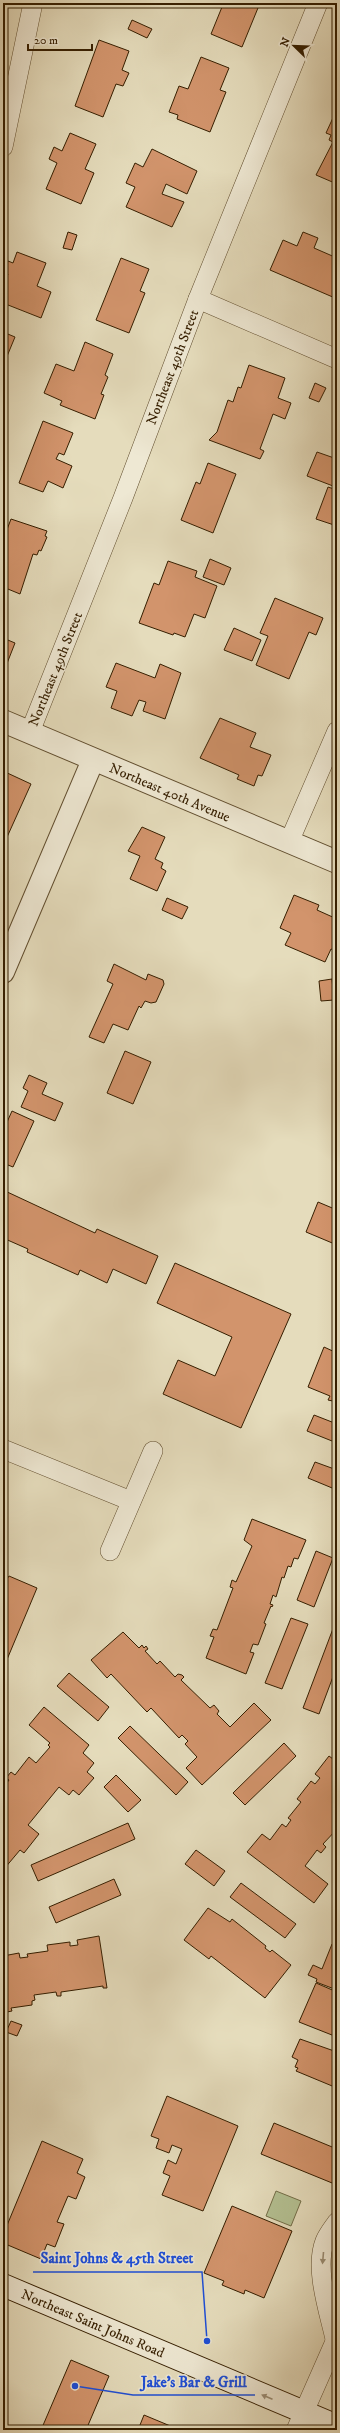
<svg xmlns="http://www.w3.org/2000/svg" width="340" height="2433" viewBox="0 0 340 2433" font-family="'IM FELL DW Pica',serif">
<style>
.green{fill:#b4c092;stroke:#746f49}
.building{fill:#d2946c;stroke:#351e00}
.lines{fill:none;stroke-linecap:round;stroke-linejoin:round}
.minor-casing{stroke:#614e2f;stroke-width:20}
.tertiary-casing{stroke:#614e2f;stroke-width:24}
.secondary-casing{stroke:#351e00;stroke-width:24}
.minor{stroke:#eee8d3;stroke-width:19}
.tertiary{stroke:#eee8d3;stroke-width:22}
.secondary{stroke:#eee8d3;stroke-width:22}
.oneway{fill:#9b8d74}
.labels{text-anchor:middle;stroke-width:3;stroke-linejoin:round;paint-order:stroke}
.street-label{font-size:14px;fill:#351e00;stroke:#eee8d3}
.leader{fill:none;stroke:#1d4ed8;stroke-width:1.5}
.callout-dot{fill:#1d4ed8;stroke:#eee8d3;stroke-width:1.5}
.callout-label{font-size:15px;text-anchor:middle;font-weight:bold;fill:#1d4ed8;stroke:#eee8d3;stroke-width:3;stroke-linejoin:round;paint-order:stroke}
</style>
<rect width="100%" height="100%" fill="#e5dcbc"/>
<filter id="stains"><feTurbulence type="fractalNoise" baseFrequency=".005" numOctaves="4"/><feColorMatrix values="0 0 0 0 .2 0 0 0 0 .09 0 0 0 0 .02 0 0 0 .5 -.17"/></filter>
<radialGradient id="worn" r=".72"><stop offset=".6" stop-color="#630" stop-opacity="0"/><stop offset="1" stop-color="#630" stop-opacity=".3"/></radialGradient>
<!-- green -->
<polygon class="green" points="276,2191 301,2201 291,2226 266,2216"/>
<!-- building -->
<g class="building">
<polygon points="216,3 260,3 242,47 211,34 222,7 216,5"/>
<polygon points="132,20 152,29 147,38 128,29"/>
<polygon points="99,40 129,51 122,70 129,73 123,86 116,84 103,117 75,106"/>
<polygon points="201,57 229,68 220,90 226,92 210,132 177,119 178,115 169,112 179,86 188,89"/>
<polygon points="337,109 337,184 316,175 333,142 329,140 331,135 326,133"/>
<polygon points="70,133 96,144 85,169 94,173 81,204 46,189 57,163 49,159 54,147 62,151"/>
<polygon points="152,149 197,171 187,194 166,184 162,194 184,202 172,227 126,207 135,187 126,183 135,163 143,167"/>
<polygon points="68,232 77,235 72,250 63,248"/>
<polygon points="303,232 318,238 314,248 337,258 335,298 270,270 283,240 297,246"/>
<polygon points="17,252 46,263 37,286 51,292 41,318 3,303 3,287 8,274 3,272 8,261 13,263"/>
<polygon points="121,258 149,269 140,291 145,293 129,333 96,320"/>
<polygon points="3,332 15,337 3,366"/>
<polygon points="85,342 113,354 105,375 108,377 101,394 104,395 95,419 60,405 62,401 44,393 56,364 74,371"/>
<polygon points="249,365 285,378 278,398 291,403 285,419 273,414 260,449 264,451 260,459 209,440 217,432 228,400 233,402 238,387 241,388"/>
<polygon points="315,383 326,388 319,402 309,398"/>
<polygon points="43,421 73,433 64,455 59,453 56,459 72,466 63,488 48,481 43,492 19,483"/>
<polygon points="317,452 337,459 337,475 333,486 307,476"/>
<polygon points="208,463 236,474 213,533 181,520 196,482 200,484"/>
<polygon points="328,487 337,490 337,526 316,519"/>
<polygon points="11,519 47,531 45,536 47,537 41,551 39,550 37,555 33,554 20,594 3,587 3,540"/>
<polygon points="210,559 231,568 224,585 203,577"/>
<polygon points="168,561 197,571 195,577 217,586 205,618 194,614 185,637 174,633 173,635 139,623 154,583 159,585"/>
<polygon points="275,598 323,618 316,635 309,632 289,679 256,665 268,636 260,633"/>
<polygon points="234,628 261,640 252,661 224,650"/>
<polygon points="3,638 15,643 6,666 3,665"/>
<polygon points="116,663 155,678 160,664 181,673 165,719 143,711 146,702 139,700 132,716 111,708 117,691 106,687"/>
<polygon points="220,718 256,733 250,747 271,755 262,776 258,775 254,786 237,779 239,775 200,758"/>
<polygon points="3,771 31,784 3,846"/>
<polygon points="142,827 165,837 155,859 163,863 161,868 166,871 157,891 130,879 140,856 128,851"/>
<polygon points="294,895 319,905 317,910 337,919 337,951 331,949 325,962 285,945 291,933 280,928"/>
<polygon points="167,898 188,907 182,919 162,910"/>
<polygon points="114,964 146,980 148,974 163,980 164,984 156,1002 151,1003 145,1001 141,1008 139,1006 128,1030 113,1024 104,1043 89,1037 113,984 107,981"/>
<polygon points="332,979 334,1000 321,1001 319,981"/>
<polygon points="125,1051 151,1062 133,1104 107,1093"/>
<polygon points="29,1075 47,1083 42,1094 63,1103 55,1121 21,1107 28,1091 23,1088"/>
<polygon points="12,1111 34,1121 13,1167 3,1163 3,1131"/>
<polygon points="3,1190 95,1233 97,1229 158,1256 146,1284 113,1269 107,1283 80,1270 78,1275 27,1252 28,1249 3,1238"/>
<polygon points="318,1202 337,1210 337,1245 306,1232"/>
<polygon points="175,1263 291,1314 241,1428 163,1394 178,1360 215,1376 232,1337 157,1303"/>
<polygon points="324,1347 337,1353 337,1402 328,1400 330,1396 308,1387"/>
<polygon points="314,1415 337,1424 337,1443 307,1431"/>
<polygon points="315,1462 337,1470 337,1490 308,1478"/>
<polygon points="252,1519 306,1540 298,1559 294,1558 291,1567 288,1566 284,1578 282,1577 276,1597 273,1595 270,1604 273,1605 272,1607 271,1606 264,1623 266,1624 258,1645 253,1644 250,1652 254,1653 246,1674 206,1658 214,1637 210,1636 213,1629 217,1630 233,1588 230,1587 232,1580 236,1582 252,1546 244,1540"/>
<polygon points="316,1551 333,1558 314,1607 297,1600"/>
<polygon points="9,1576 37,1588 3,1669 3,1578 7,1579"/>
<polygon points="291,1618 308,1624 282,1689 265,1683"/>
<polygon points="334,1626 337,1628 337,1666 319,1714 303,1708"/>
<polygon points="123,1632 139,1648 142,1645 144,1648 146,1646 148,1649 145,1651 157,1664 160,1661 175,1677 178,1674 182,1675 184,1677 181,1680 210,1708 214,1705 219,1711 217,1714 230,1727 254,1703 271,1720 202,1785 186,1768 197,1757 185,1744 188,1741 182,1735 179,1738 151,1708 147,1712 111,1674 107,1678 91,1660"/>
<polygon points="69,1673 109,1707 98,1721 57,1686"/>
<polygon points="44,1707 89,1745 83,1753 94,1763 87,1772 94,1778 79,1795 73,1790 69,1795 59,1787 28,1825 39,1834 24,1853 20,1850 4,1869 3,1811 6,1807 3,1804 3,1788 9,1780 6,1778 11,1772 15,1775 29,1757 36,1763 50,1747 48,1745 50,1743 29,1725"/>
<polygon points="130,1726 188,1782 176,1795 118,1738"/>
<polygon points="284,1743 296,1756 245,1805 233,1793"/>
<polygon points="329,1756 337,1762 337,1829 323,1844 326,1847 321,1853 317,1850 305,1866 328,1884 314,1903 247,1852 262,1834 270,1840 282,1824 286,1827 291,1820 288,1818 301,1802 297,1799 311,1781 315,1784 320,1778 315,1774"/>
<polygon points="116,1775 141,1800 128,1812 104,1787"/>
<polygon points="128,1823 135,1839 38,1881 31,1865"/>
<polygon points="196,1850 225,1871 214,1886 185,1864"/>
<polygon points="114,1879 121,1895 56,1923 49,1907"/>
<polygon points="241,1883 296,1924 285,1938 230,1897"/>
<polygon points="208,1908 230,1922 232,1919 266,1946 265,1948 270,1952 272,1950 291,1965 265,1998 211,1956 209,1959 184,1940"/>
<polygon points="99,1936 107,1988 103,1988 103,1986 61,1992 61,1996 57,1996 56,1992 34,1995 35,2000 32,2001 32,2005 11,2008 12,2011 7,2012 3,1987 3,1956 19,1953 20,1958 28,1957 27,1954 48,1951 47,1945 70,1942 70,1946 78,1945 77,1940"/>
<polygon points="332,1944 337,1946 337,1990 316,1982 317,1979 308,1975 313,1965 322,1969"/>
<polygon points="316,1983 337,1992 335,2006 337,2007 337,2037 299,2022"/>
<polygon points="11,2021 22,2025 17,2036 6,2032"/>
<polygon points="300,2039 337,2052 337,2088 296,2071 298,2068 295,2067 298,2060 292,2057"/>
<polygon points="167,2096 238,2126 203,2211 162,2195 170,2176 163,2173 168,2160 176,2164 182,2149 172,2145 169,2153 156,2148 159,2139 151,2136"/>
<polygon points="274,2123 337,2149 337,2185 261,2154"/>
<polygon points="42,2141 83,2159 77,2173 85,2177 76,2199 68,2196 57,2222 64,2224 55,2247 47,2244 41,2259 3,2243 3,2235"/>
<polygon points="232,2206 292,2231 264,2298 245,2290 244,2294 222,2285 224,2281 204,2273"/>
<polygon points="71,2360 109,2376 86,2430 41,2430"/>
<polygon points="144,2415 180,2430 138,2430"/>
</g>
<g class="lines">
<defs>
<g id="minor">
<polyline points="3,147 33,3"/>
<polyline points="198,299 337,359"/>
<polyline points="30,732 123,498 198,299 318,3"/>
<polyline points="289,842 337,731"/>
<polyline points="3,1449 131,1501"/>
<polyline points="110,1551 153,1451"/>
<path d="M335,2339C329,2312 314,2268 325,2241C328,2234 333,2228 337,2222"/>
<polyline points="296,2430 337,2337"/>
</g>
<g id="tertiary">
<polyline points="3,721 337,862"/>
<polyline points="3,972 93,760"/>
</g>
<polyline id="secondary" points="3,2285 337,2426"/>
</defs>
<!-- minor casing -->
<use href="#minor" class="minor-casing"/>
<!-- tertiary casing -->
<use href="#tertiary" class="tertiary-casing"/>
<!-- secondary casing -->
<use href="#secondary" class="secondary-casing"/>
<!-- minor -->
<use href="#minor" class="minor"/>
<!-- tertiary -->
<use href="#tertiary" class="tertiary"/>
<!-- secondary -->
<use href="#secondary" class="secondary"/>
</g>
<!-- one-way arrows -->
<defs><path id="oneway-solid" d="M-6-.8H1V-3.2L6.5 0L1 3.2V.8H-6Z"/></defs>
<g class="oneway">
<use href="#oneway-solid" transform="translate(323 2258) rotate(95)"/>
<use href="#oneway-solid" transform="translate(267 2397) rotate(-157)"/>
</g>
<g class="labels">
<!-- street labels -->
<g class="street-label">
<text transform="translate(172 367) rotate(-69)" y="5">Northeast 49th Street</text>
<text transform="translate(55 669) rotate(-68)" y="5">Northeast 49th Street</text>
<text transform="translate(170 792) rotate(23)" y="5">Northeast 40th Avenue</text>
<text transform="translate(93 2323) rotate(23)" y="5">Northeast Saint Johns Road</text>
</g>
</g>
<!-- callouts -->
<path class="leader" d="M207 2341L202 2272H33M75 2386L133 2395H255"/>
<g class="callout-dot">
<circle cx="207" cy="2341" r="4"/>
<circle cx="75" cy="2386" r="4"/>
</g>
<g class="callout-label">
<text x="117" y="2263">Saint Johns &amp; 45th Street</text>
<text x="194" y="2387">Jake's Bar &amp; Grill</text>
</g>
<!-- margin -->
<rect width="340" height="2433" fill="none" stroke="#e5dcbc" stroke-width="16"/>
<rect x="4" y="4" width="332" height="2425" fill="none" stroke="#351e00" stroke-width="2"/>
<rect x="8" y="8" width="324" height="2417" fill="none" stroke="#351e00"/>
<!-- north arrow -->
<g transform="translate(294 46) rotate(293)" stroke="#eee8d3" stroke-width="3" paint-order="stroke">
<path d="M0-3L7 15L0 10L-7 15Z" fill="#351e00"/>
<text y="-6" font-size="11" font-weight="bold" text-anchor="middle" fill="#351e00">N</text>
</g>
<!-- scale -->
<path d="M28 44v6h64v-6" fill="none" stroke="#351e00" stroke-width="2"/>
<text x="34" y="44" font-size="12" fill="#351e00" stroke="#eee8d3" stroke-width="3" paint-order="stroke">20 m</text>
<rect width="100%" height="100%" filter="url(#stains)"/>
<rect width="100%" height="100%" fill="url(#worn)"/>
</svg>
